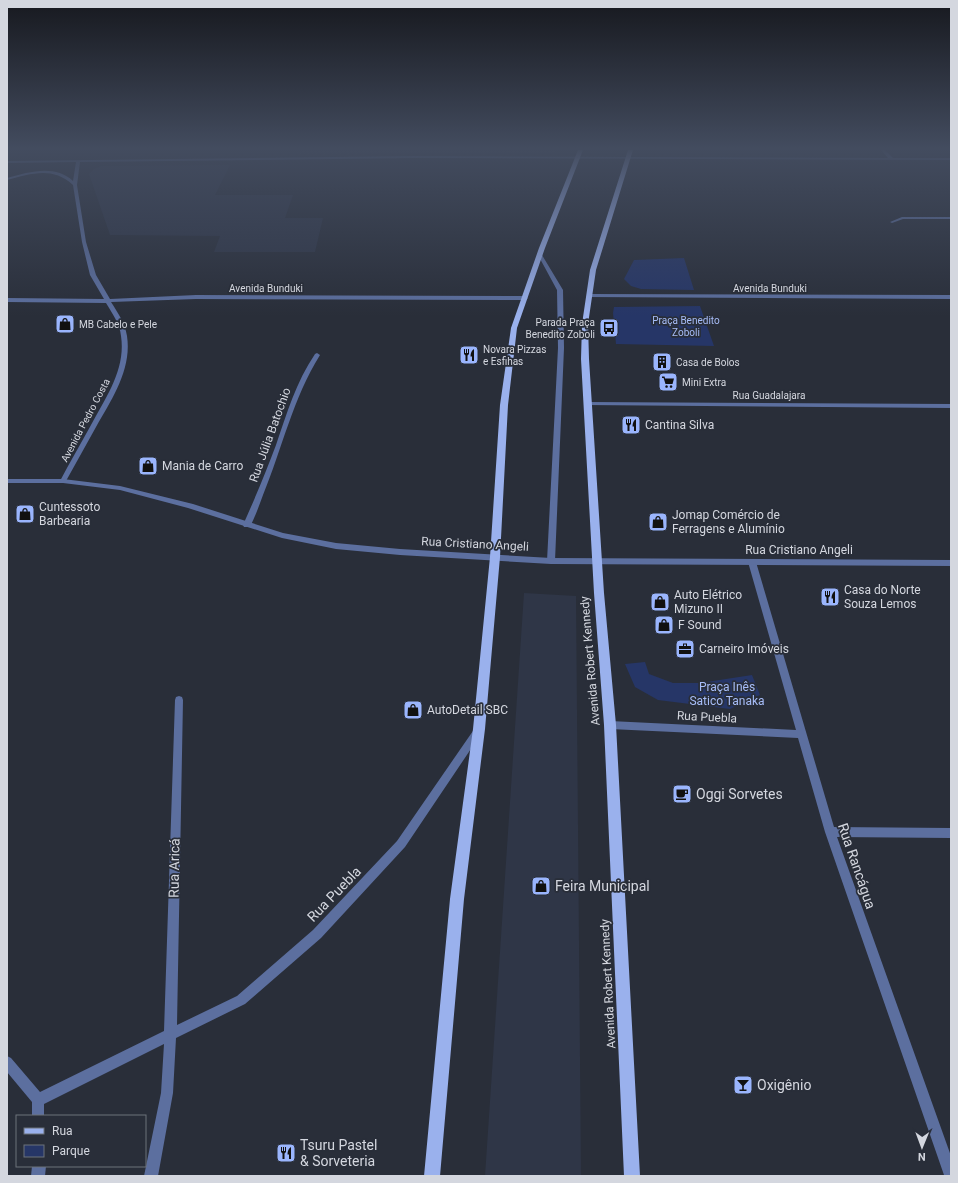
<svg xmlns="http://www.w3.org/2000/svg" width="958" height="1183" viewBox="0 0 958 1183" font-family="Roboto,sans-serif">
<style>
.built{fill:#2f3647}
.green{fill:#263667}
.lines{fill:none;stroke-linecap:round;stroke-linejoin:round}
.minor{fill:#5c6f9f;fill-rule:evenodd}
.tertiary{fill:#5c6f9f;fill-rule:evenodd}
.primary{fill:#9ab1ed;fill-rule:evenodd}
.labels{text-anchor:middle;stroke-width:3.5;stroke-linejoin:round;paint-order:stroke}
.far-street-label{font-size:10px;fill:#d4d7df;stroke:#292e39}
.far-park-label{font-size:10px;fill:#a7bdf8;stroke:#292e39}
.far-poi-label{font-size:10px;fill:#d4d7df;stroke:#292e39;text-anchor:start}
.poi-label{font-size:12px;fill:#d4d7df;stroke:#292e39;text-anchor:start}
.street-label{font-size:12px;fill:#d4d7df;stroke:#292e39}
.park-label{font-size:12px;fill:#a7bdf8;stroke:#292e39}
.near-poi-label{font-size:14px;fill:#d4d7df;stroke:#292e39;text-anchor:start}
.near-street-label{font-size:14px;fill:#d4d7df;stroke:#292e39}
</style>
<rect width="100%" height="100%" fill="#292e39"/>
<!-- built -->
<g class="built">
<polygon points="301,150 559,150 552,153 299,154"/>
<polygon points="230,165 215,195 293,195 285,218 323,218 315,252 214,252 220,236 110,235 89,174 94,169 101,166"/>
<polygon points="524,593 576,596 581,1176 485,1176"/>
</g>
<!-- green -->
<g class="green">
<polygon points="684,258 694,290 641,289 631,286 624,279 634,260"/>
<polygon points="700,306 714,346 616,344 613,313 614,307"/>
<polygon points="645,662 649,674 673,683 700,683 752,675 760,695 730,709 658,700 635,687 625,664"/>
</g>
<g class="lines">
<!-- minor -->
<g class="minor">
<path d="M881,150H885L893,158H951V160L414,158L80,162L77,185L86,242L96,275L110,299L196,295L525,296L528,298L525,300L196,299L111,302C118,313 125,323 127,336C132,369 112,399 96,427C86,445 76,463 66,481L63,483L60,481C70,462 81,443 91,425C106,397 126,369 121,336C120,324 112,313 106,303L7,302V298L104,299L90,275L82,242L73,185C52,166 31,174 7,180V178C29,172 55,164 73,181L76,162L7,163V161L414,156L888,158Z"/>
<polygon points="902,217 951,217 951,219 903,219 892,223 890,222"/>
<polygon points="538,254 542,255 563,290 564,348 555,561 551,564 547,561 558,348 557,290 538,255"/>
<polygon points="589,294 951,295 951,299 587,297 587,295"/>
<path d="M317,353L320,355C293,398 282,449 263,495C259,506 255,517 250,527H244L243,525C255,498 266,472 276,445C287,413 296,382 315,354Z"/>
<polygon points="587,402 951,404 951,408 585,405 585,403"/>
<polygon points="752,559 756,562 834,827 951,828 951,838 837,837 951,1156 951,1176 944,1175 825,832 798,738 610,729 607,728 605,725 607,722 610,721 796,730 748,562"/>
<polygon points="179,696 182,697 183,700 177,1025 237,996 313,930 397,841 475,728 478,727 481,728 483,731 405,847 321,938 245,1004 176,1038 173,1093 158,1176 144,1176 161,1093 164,1044 44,1104 44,1116 32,1116 32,1102 7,1072 7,1056 11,1058 40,1092 164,1031 175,700 176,697"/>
<polygon points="32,1166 46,1166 45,1176 31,1176"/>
</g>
<!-- tertiary -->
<polygon class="tertiary" points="7,479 63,479 120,486 193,504 283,533 336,543 400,549 551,558 951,560 951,566 551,564 400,555 336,549 282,538 188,508 120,490 63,483 7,483"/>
<!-- primary -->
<g class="primary">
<polygon points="578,150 583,150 545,248 517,328 508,405 500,557 485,729 464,899 440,1176 424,1176 450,899 473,729 490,557 500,405 511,328 539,248"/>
<polygon points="628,150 633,150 596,270 588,324 589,359 604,593 616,725 640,1176 624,1176 604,725 594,593 581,359 582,324 590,270"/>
</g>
</g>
<!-- sky -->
<linearGradient id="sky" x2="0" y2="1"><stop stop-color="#17191f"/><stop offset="0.47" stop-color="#434c5f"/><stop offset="1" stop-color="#434c5f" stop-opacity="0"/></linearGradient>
<rect width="958" height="316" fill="url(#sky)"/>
<!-- icons -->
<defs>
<symbol id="shop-square" viewBox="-11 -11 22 22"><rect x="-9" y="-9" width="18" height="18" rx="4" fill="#9ab5fd" stroke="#292e39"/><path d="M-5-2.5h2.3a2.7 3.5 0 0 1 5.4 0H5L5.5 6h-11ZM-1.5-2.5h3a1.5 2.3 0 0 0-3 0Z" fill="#111"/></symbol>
<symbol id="bus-square" viewBox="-11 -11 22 22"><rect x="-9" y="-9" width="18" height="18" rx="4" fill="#9ab5fd" stroke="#292e39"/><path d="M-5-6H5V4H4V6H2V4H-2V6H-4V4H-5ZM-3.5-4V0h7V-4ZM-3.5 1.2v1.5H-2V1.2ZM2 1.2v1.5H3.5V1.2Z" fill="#111"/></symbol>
<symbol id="restaurant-square" viewBox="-11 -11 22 22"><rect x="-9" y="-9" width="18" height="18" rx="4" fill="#9ab5fd" stroke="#292e39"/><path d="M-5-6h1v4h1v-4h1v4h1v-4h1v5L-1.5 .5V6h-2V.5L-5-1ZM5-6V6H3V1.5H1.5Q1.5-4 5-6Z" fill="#111"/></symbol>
<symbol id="building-square" viewBox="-11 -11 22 22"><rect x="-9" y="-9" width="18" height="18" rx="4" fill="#9ab5fd" stroke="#292e39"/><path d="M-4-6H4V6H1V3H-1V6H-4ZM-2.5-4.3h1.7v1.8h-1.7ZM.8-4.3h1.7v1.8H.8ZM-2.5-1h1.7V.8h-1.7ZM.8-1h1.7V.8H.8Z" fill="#111"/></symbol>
<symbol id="supermarket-square" viewBox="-11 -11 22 22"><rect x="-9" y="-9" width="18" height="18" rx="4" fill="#9ab5fd" stroke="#292e39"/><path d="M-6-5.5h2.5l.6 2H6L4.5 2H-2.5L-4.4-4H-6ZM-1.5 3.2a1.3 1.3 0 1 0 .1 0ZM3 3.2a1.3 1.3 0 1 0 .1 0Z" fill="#111"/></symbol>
<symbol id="office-square" viewBox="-11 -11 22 22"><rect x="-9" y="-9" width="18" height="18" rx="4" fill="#9ab5fd" stroke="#292e39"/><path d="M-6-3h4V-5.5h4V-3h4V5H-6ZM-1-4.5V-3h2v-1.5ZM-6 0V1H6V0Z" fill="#111"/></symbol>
<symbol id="cafe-square" viewBox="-11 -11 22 22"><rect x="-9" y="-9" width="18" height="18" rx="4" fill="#9ab5fd" stroke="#292e39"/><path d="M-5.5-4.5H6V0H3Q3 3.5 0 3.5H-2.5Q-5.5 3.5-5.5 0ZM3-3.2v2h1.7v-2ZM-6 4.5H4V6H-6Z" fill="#111"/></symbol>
<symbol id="bar-square" viewBox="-11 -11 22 22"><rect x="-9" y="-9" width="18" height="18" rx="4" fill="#9ab5fd" stroke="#292e39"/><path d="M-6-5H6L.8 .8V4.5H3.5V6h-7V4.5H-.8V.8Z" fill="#111"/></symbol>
</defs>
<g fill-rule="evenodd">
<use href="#shop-square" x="54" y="313" width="22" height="22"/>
<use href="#bus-square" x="598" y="317" width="22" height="22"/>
<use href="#restaurant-square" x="458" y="344" width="22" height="22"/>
<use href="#building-square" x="651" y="351" width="22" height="22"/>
<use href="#supermarket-square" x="657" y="371" width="22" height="22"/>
<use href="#restaurant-square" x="620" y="414" width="22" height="22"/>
<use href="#shop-square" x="137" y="455" width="22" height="22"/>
<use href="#shop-square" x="14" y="503" width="22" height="22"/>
<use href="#shop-square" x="647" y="511" width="22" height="22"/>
<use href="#restaurant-square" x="819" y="586" width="22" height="22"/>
<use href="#shop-square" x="649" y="591" width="22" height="22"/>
<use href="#shop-square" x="653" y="614" width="22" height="22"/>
<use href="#office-square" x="674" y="638" width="22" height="22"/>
<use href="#shop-square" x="402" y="699" width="22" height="22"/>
<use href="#cafe-square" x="671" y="783" width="22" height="22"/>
<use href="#shop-square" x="530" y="875" width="22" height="22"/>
<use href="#bar-square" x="732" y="1074" width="22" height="22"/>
<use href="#restaurant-square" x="275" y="1142" width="22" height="22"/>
</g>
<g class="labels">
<!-- far-street labels -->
<g class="far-street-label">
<text x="266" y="292">Avenida Bunduki</text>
<text x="770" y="292">Avenida Bunduki</text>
<text x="769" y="399">Rua Guadalajara</text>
<text transform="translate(85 420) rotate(-62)" y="4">Avenida Pedro Costa</text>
</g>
<!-- far-park labels -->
<g class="far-park-label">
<text x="686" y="324">Praça Benedito<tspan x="686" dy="12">Zoboli</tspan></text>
</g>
<!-- far-poi labels -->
<g class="far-poi-label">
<text x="595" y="326" text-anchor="end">Parada Praça<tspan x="595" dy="12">Benedito Zoboli</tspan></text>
<text x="79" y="328">MB Cabelo e Pele</text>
<text x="483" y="353">Novara Pizzas<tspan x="483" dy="12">e Esfihas</tspan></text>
<text x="676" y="366">Casa de Bolos</text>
<text x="682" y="386">Mini Extra</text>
</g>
<!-- poi labels -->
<g class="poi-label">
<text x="645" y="429">Cantina Silva</text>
<text x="162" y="470">Mania de Carro</text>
<text x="39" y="511">Cuntessoto<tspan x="39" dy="14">Barbearia</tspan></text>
<text x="672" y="519">Jomap Comércio de<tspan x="672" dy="14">Ferragens e Alumínio</tspan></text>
<text x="844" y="594">Casa do Norte<tspan x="844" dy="14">Souza Lemos</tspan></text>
<text x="674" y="599">Auto Elétrico<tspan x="674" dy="14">Mizuno II</tspan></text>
<text x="678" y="629">F Sound</text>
<text x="699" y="653">Carneiro Imóveis</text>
<text x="427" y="714">AutoDetail SBC</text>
</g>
<!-- street labels -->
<g class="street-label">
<text transform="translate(270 435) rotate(-70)" y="4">Rua Júlia Batochio</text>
<text transform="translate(475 544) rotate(3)" y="4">Rua Cristiano Angeli</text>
<text x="799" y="554">Rua Cristiano Angeli</text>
<text transform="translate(590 661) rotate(-95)" y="4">Avenida Robert Kennedy</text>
<text transform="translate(707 717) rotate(3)" y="4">Rua Puebla</text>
<text transform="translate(608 984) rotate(-93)" y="4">Avenida Robert Kennedy</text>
</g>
<!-- park labels -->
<g class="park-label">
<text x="727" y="691">Praça Inês<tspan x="727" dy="14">Satico Tanaka</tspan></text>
</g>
<!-- near-poi labels -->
<g class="near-poi-label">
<text x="696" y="799">Oggi Sorvetes</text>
<text x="555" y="891">Feira Municipal</text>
<text x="757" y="1090">Oxigênio</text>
<text x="300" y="1150">Tsuru Pastel<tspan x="300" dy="16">&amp; Sorveteria</tspan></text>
</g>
<!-- near-street labels -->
<g class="near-street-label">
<text transform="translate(857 866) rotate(71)" y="5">Rua Rancágua</text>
<text transform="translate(174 868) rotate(-89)" y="5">Rua Aricá</text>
<text transform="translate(334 894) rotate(-46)" y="5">Rua Puebla</text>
</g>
</g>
<!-- border -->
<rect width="958" height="1183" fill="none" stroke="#d4d7df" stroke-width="16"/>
<!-- legend -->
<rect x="16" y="1115" width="130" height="52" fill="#292e39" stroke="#6d727b"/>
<rect x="24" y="1128" width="20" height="6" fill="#9ab1ed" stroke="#6d727b"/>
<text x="52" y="1135" font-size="12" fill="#d4d7df">Rua</text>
<rect x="24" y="1145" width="20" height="12" fill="#263667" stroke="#6d727b"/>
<text x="52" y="1155" font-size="12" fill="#d4d7df">Parque</text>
<!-- north arrow -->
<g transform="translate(922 1147) rotate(181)" stroke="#292e39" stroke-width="3" paint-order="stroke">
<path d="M0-3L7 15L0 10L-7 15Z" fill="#d4d7df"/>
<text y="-6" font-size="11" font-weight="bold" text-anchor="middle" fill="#d4d7df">N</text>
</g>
</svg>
